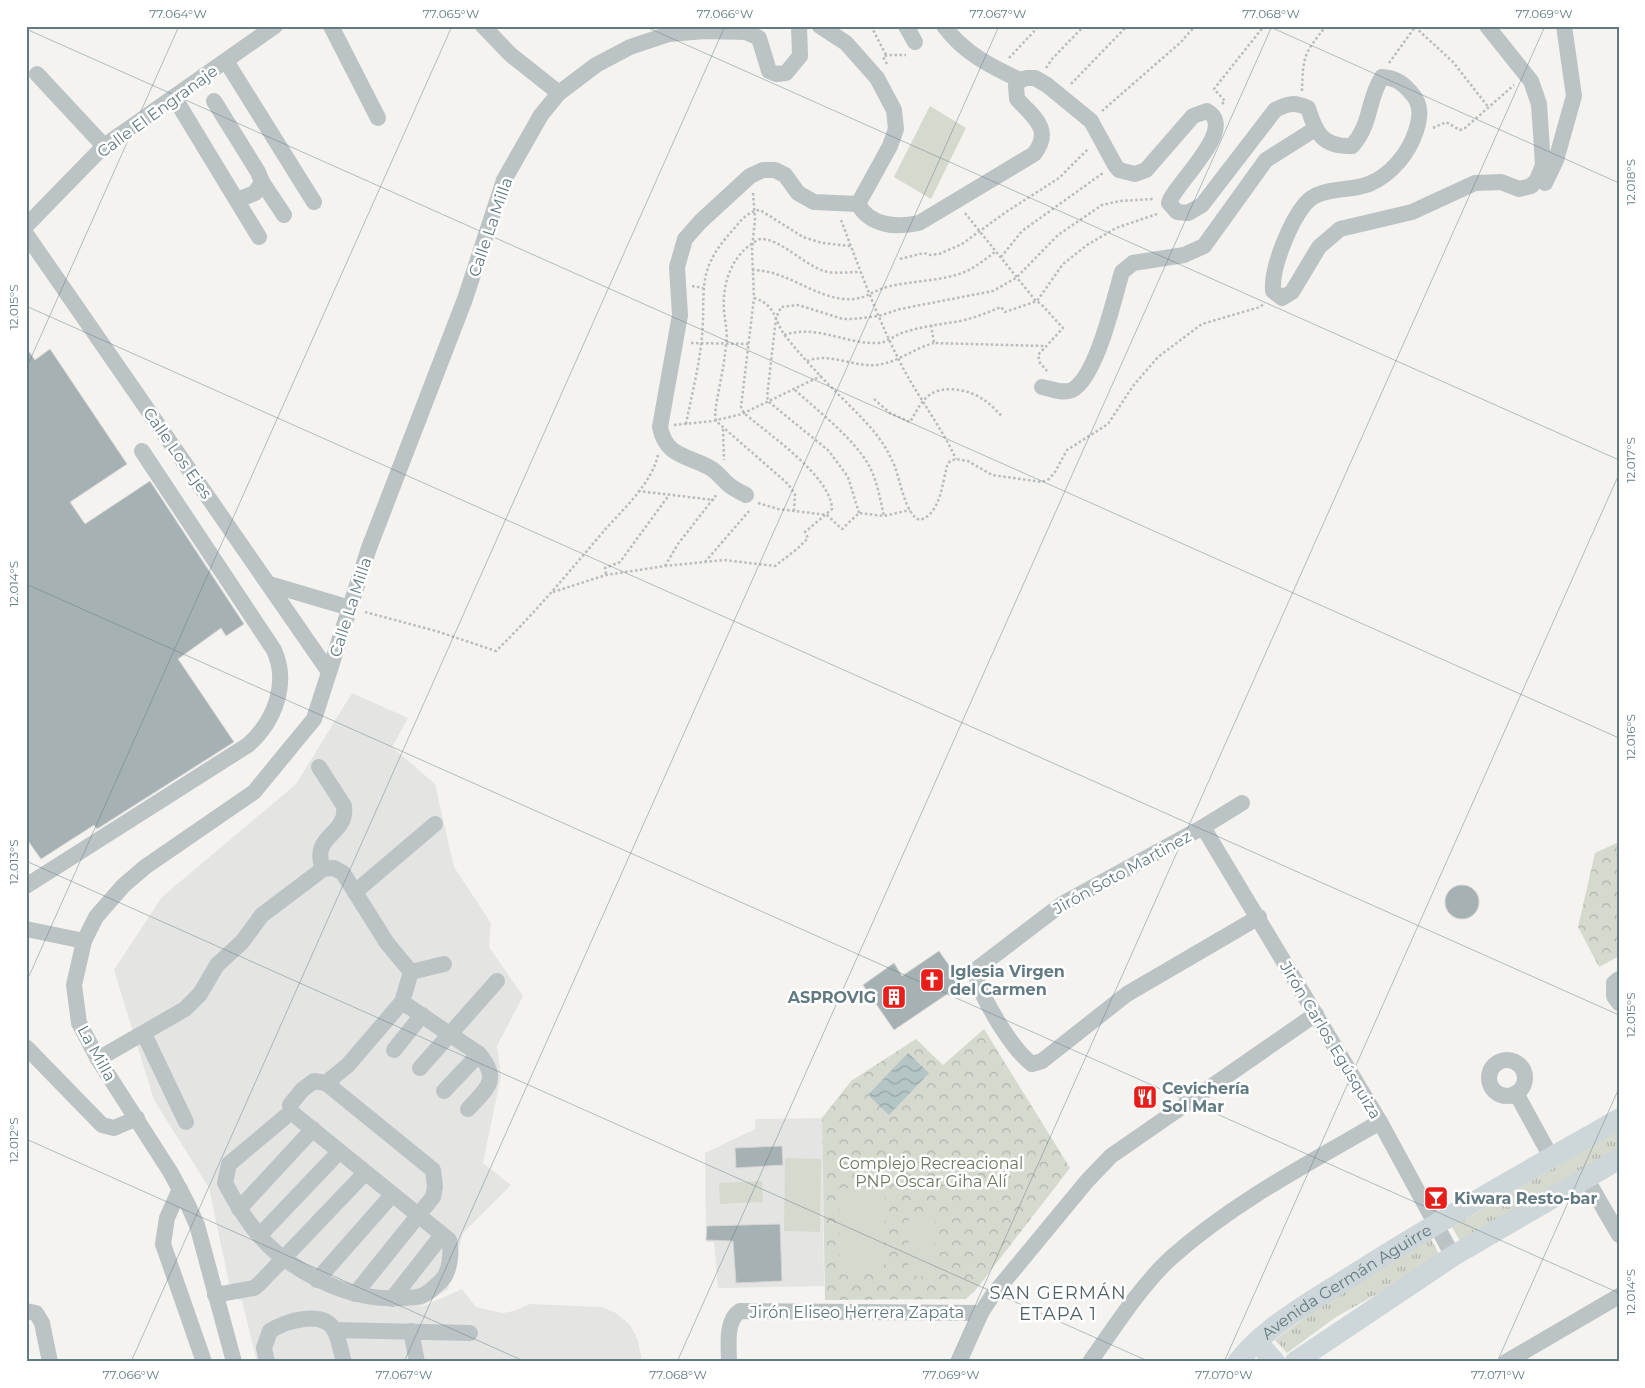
<svg xmlns="http://www.w3.org/2000/svg" width="1645" height="1388" viewBox="0 0 1645 1388" font-family="Montserrat,sans-serif">
<style>
.built{fill:#e4e5e3}
.grass{fill:url(#grass-tufts)}
.park{fill:url(#park-crowns)}
.garden{fill:#d5d9ce}
.water{fill:url(#water-waves)}
.building{fill:#a5b1b3;stroke:#d5d4d2}
.lines{fill:none;stroke-linecap:round;stroke-linejoin:round}
.path{stroke:#b9bcbe;stroke-width:2.5;stroke-dasharray:2.5 2.5;stroke-linecap:butt}
.minor{stroke:#bcc3c5;stroke-width:16}
.major{stroke:#cdd6d8;stroke-width:21}
.ticks{fill:none;stroke:#627a82;stroke-width:1;stroke-opacity:0.45}
.labels{text-anchor:middle;stroke-width:5;stroke-linejoin:round;paint-order:stroke}
.street-label{font-size:16px;fill:#627a82;stroke:#fff}
.poi-label{font-size:16px;font-weight:bold;fill:#627a82;stroke:#fff;text-anchor:start}
.park-label{font-size:16px;fill:#6b7961;stroke:#fff}
.neighbourhood-label{font-size:18px;letter-spacing:1px;fill:#506167;stroke:#fff}
.neatline{fill:none;stroke:#627a82;stroke-width:2}
.ticks-label{font-size:12px;text-anchor:middle;fill:#627a82}
</style>
<defs>
<pattern id="grass-tufts" width="24" height="20" patternUnits="userSpaceOnUse" patternTransform="scale(1.25)"><rect width="24" height="20" fill="#d5d9ce"/><path d="M3 7l-1-3M5 7V3M7 7l1-3M15 17l-1-3M17 17v-4M19 17l1-3" fill="none" stroke="#b0b5ad"/></pattern>
<pattern id="park-crowns" width="20" height="18" patternUnits="userSpaceOnUse" patternTransform="scale(1.25)"><rect width="20" height="18" fill="#d5d9ce"/><path d="M2 6a3 3 0 1 1 6 0M12 15a3 3 0 1 1 6 0" fill="none" stroke="#b0b5ad"/></pattern>
<pattern id="water-waves" width="16" height="10" patternUnits="userSpaceOnUse" patternTransform="scale(1.25)"><rect width="16" height="10" fill="#b4c5c6"/><path d="M0 5q4-4 8 0t8 0" fill="none" stroke="#96a5a6"/></pattern>
</defs>
<rect width="100%" height="100%" fill="#f4f3ef"/>
<!-- built -->
<g class="built">
<polygon points="352,693 408,718 392,747 435,784 454,867 491,923 489,947 523,996 497,1046 501,1076 483,1163 511,1185 463,1233 448,1289 417,1309 462,1289 476,1307 503,1313 514,1311 530,1304 601,1307 616,1313 630,1325 638,1340 642,1362 257,1362 242,1301 232,1297 209,1188 154,1100 114,970 162,897 296,784"/>
<polygon points="822,1118 824,1286 718,1288 714,1242 706,1242 705,1153 755,1129 755,1119"/>
</g>
<!-- grass -->
<g class="grass">
<polygon points="1619,1130 1619,1150 1460,1241 1452,1227"/>
<polygon points="1431,1239 1441,1258 1336,1317 1287,1353 1275,1340 1325,1303"/>
</g>
<!-- park -->
<g class="park">
<polygon points="1619,842 1619,956 1599,967 1578,927 1595,853"/>
<polygon points="984,1029 1070,1168 974,1292 965,1299 825,1300 822,1118 851,1081 916,1039 943,1065"/>
</g>
<!-- garden -->
<g class="garden">
<polygon points="930,106 966,128 931,199 894,177"/>
<polygon points="785,1158 821,1159 820,1232 784,1231"/>
<polygon points="762,1181 763,1202 720,1204 719,1183"/>
<polygon points="840,1188 885,1188 884,1274 840,1274"/>
<polygon points="909,1216 935,1217 935,1277 908,1276"/>
</g>
<!-- water -->
<polygon class="water" points="908,1053 929,1073 889,1115 868,1095"/>
<!-- building -->
<g class="building">
<polygon points="26,347 35,360 50,349 127,464 70,502 85,524 150,481 244,624 226,636 221,628 178,659 234,742 97,829 94,825 41,859 26,838"/>
<circle cx="1462" cy="902" r="17"/>
<polygon points="939,951 962,984 894,1030 863,985 894,963 902,976"/>
<polygon points="782,1146 783,1165 736,1168 735,1148"/>
<polygon points="780,1224 782,1281 736,1283 733,1241 706,1240 707,1226"/>
</g>
<g class="lines">
<!-- path -->
<g class="path">
<polyline points="871,26 886,55"/>
<polyline points="1415,27 1453,62 1489,108"/>
<polyline points="965,28 972,26"/>
<polyline points="1009,58 1039,26"/>
<polyline points="1389,63 1415,27"/>
<polyline points="887,64 883,57 887,55 906,55"/>
<polyline points="1046,68 1052,59 1084,26"/>
<polyline points="1071,84 1127,26"/>
<path d="M1302,91C1303,55 1304,54 1326,26"/>
<polyline points="1222,104 1225,101 1214,89 1264,26"/>
<polyline points="1102,111 1181,42 1195,26"/>
<polyline points="1433,128 1446,122 1460,130 1465,128 1514,85"/>
<path d="M753,193L755,219L752,249L754,298C777,305 773,320 786,337C803,358 821,377 840,396C860,416 880,434 892,460C900,475 904,515 920,520C940,514 942,485 947,466L950,461L956,459L968,461L992,475L1042,482L1049,479L1055,472L1067,450L1108,424L1133,386L1158,357L1202,324L1260,307L1265,303"/>
<polyline points="965,213 1035,300 1041,304 1063,328 1038,355 1040,363 1047,371"/>
<path d="M841,220C859,267 876,315 899,360C916,395 940,424 956,459"/>
<polyline points="1001,257 1022,231 1103,173"/>
<polyline points="900,259 924,253 930,255 939,254 962,244 1006,212 1059,178 1089,148"/>
<path d="M752,270C785,270 811,295 843,299C865,301 869,292 887,287C913,280 944,282 969,270C978,265 987,258 995,252"/>
<polyline points="692,286 703,288"/>
<polyline points="931,325 934,343 1044,346"/>
<path d="M784,335C818,324 844,344 877,343C887,343 893,336 902,333C919,327 936,325 954,322C970,320 986,313 1001,307L1005,312L1037,301L1063,264L1087,245L1116,228L1157,214"/>
<polyline points="691,343 750,344"/>
<path d="M807,361C829,352 853,367 876,365C897,363 914,348 934,343"/>
<path d="M795,390C817,410 854,439 868,464C877,479 880,499 884,516"/>
<path d="M874,399L890,413L910,422C915,414 919,405 925,399C939,383 969,389 984,400C991,404 996,411 1002,416"/>
<path d="M686,424C691,398 698,371 701,345C708,293 692,274 733,230C740,221 748,211 760,210L803,237L822,243L851,246"/>
<polyline points="674,425 713,421 742,414 821,376"/>
<polyline points="723,429 724,460"/>
<polyline points="638,491 714,500"/>
<polyline points="758,503 778,509 827,515 842,529 859,513 884,516 910,510"/>
<path d="M794,511L795,494L788,484L716,421L715,413C718,391 724,368 726,345C728,333 725,322 724,310C722,281 733,252 760,239C780,238 804,265 824,271C835,274 848,272 860,272"/>
<polyline points="859,513 848,477 829,451 769,402 767,397 776,318 781,307 798,305 843,319 853,319 879,316 900,309 993,291 1016,278 1058,235 1102,205 1120,201 1154,199"/>
<polyline points="705,562 749,511"/>
<polyline points="665,566 678,544 717,494"/>
<polyline points="606,574 605,568 620,562 669,495"/>
<path d="M553,592L606,575L665,566L724,560L775,566L797,549L808,538L805,532L832,509C831,476 768,434 744,413L741,407L754,298"/>
<path d="M365,612L436,631L496,651C535,613 568,573 603,532C622,510 651,485 658,455"/>
<polyline points="1617,854 1619,856"/>
</g>
<!-- minor -->
<g class="minor">
<polyline points="331,26 378,118"/>
<polyline points="483,26 511,55 559,93"/>
<polyline points="820,26 846,43 877,78 894,110 896,129 890,146 858,204"/>
<polyline points="906,26 915,42"/>
<path d="M944,26C964,53 990,66 1020,80"/>
<polyline points="226,61 314,202"/>
<polyline points="37,74 104,146"/>
<polyline points="174,97 259,237"/>
<polyline points="214,101 258,172 262,182 255,193 237,200"/>
<polyline points="262,182 284,215"/>
<polyline points="1545,183 1556,160 1574,96 1564,26"/>
<path d="M858,204C870,226 896,228 919,223L1034,154C1053,130 1034,117 1017,99L1016,86L1020,80L1027,78H1035L1047,85L1091,121L1115,165L1119,170L1135,174L1146,170L1193,116L1207,111C1239,128 1174,184 1169,203L1177,212L1188,213L1202,205L1275,110C1288,103 1295,102 1308,108C1316,134 1323,147 1352,146C1372,124 1367,100 1382,77C1397,78 1404,84 1413,95C1422,106 1420,118 1416,131C1409,153 1391,175 1369,184C1349,192 1320,186 1305,204C1290,222 1271,268 1273,291L1282,298L1292,292L1319,247L1340,229L1412,212L1475,183L1501,182L1519,189L1531,186L1537,180L1543,165L1539,104L1531,81L1487,26"/>
<polyline points="26,226 104,146 275,26"/>
<polyline points="26,234 329,672"/>
<path d="M1042,387C1051,389 1063,394 1072,390C1097,377 1114,298 1122,272L1133,263L1184,255L1204,246L1266,160L1315,129"/>
<path d="M746,495C740,492 734,489 729,485C723,480 718,473 712,469C689,455 666,458 660,427L680,315L677,267L685,239L701,221L750,176L763,170H775L785,175L798,193L814,202L858,204"/>
<polyline points="269,584 350,608"/>
<path d="M319,767L344,806C348,836 310,834 323,869"/>
<path d="M1242,803L1203,827L1062,904L978,968L976,976C983,1001 1012,1049 1032,1064L1042,1061L1127,994L1259,917"/>
<polyline points="1203,827 1380,1122 1453,1256"/>
<path d="M26,886L248,745C275,721 289,683 274,650L142,451"/>
<polyline points="355,892 435,824"/>
<polyline points="26,929 84,941"/>
<polyline points="1619,979 1614,983 1614,996 1619,1003"/>
<polyline points="402,1002 479,1054 444,1091"/>
<polyline points="144,1034 186,1122"/>
<polyline points="26,1047 102,1125 114,1128 137,1118"/>
<polyline points="394,1050 422,1015"/>
<polyline points="98,1059 185,1009 200,994 217,965 242,942 262,915 323,869 334,868 343,873 387,943 411,972"/>
<circle cx="1507" cy="1078" r="18"/>
<polyline points="420,1068 497,981"/>
<polyline points="326,1083 433,1170 435,1187 433,1197 355,1294"/>
<polyline points="1516,1093 1551,1157"/>
<path d="M468,1109C487,1088 501,1080 479,1054"/>
<path d="M291,1112L449,1240C452,1252 450,1271 442,1280C435,1286 430,1293 421,1296C415,1298 408,1297 402,1298C360,1301 320,1284 286,1260C259,1242 240,1211 225,1183L229,1164Z"/>
<polyline points="291,1112 290,1105 302,1090 314,1081 326,1083 348,1065 402,1002 411,972 444,964"/>
<polyline points="1586,1178 1619,1235"/>
<polyline points="180,1189 167,1218 163,1244 204,1362"/>
<polyline points="239,1209 313,1129"/>
<polyline points="260,1235 339,1152"/>
<polyline points="317,1280 392,1195"/>
<polyline points="215,1295 254,1288 259,1284 365,1173"/>
<polyline points="392,1299 442,1235"/>
<polyline points="26,1311 36,1313 42,1323 50,1362"/>
<polyline points="334,1330 470,1333"/>
<polyline points="411,1331 417,1362"/>
<polyline points="234,1362 197,1225 188,1205 171,1173 98,1059 79,1023 74,985 84,941 96,917 123,886 145,867 254,792 314,719 369,548 465,299 504,180 541,115 559,93 596,65 630,47 669,34 705,31 746,32 759,38 769,71 776,74 786,73 800,56 799,26"/>
<path d="M267,1362L264,1348L270,1331C285,1321 324,1309 335,1331C339,1340 341,1352 344,1362"/>
<path d="M729,1362C729,1346 725,1321 740,1311L981,1313"/>
<polyline points="959,1362 981,1313 992,1296 1087,1181 1111,1156 1316,1014"/>
<path d="M1090,1362C1114,1328 1142,1284 1172,1257C1234,1202 1309,1163 1380,1122"/>
<polyline points="1506,1362 1619,1296"/>
</g>
<!-- major -->
<g class="major">
<polyline points="1257,1342 1275,1362"/>
<path id="s1" d="M1238,1362C1262,1329 1315,1299 1350,1277C1438,1221 1528,1171 1619,1119"/>
<polyline points="1295,1362 1453,1256 1619,1159"/>
</g>
</g>
<!-- ticks -->
<path class="ticks" d="M644,26L1619,460M1268,26L1619,183M26,29L1619,738M26,306L1619,1015M26,369L179,26M26,584L1619,1293M26,861L1150,1362M26,983L452,26M26,1139L526,1362M131,1362L725,26M404,1362L999,26M677,1362L1272,26M950,1362L1545,26M1224,1362L1619,474M1497,1362L1619,1088"/>
<!-- icons -->
<defs>
<symbol id="church-square" viewBox="-11 -11 22 22"><rect x="-9" y="-9" width="18" height="18" rx="4" fill="#e81e1b" stroke="#fff"/><path d="M-1.2-6h2.4v3.5h3.3v2.4h-3.3V6h-2.4V-.1h-3.3v-2.4h3.3Z" fill="#fff"/></symbol>
<symbol id="building-square" viewBox="-11 -11 22 22"><rect x="-9" y="-9" width="18" height="18" rx="4" fill="#e81e1b" stroke="#fff"/><path d="M-4-6H4V6H1V3H-1V6H-4ZM-2.5-4.3h1.7v1.8h-1.7ZM.8-4.3h1.7v1.8H.8ZM-2.5-1h1.7V.8h-1.7ZM.8-1h1.7V.8H.8Z" fill="#fff"/></symbol>
<symbol id="restaurant-square" viewBox="-11 -11 22 22"><rect x="-9" y="-9" width="18" height="18" rx="4" fill="#e81e1b" stroke="#fff"/><path d="M-5-6h1v4h1v-4h1v4h1v-4h1v5L-1.5 .5V6h-2V.5L-5-1ZM5-6V6H3V1.5H1.5Q1.5-4 5-6Z" fill="#fff"/></symbol>
<symbol id="bar-square" viewBox="-11 -11 22 22"><rect x="-9" y="-9" width="18" height="18" rx="4" fill="#e81e1b" stroke="#fff"/><path d="M-6-5H6L.8 .8V4.5H3.5V6h-7V4.5H-.8V.8Z" fill="#fff"/></symbol>
</defs>
<g fill-rule="evenodd">
<use href="#church-square" x="918" y="966" width="28" height="28"/>
<use href="#building-square" x="880" y="983" width="28" height="28"/>
<use href="#restaurant-square" x="1131" y="1083" width="28" height="28"/>
<use href="#bar-square" x="1422" y="1184" width="28" height="28"/>
</g>
<g class="labels">
<!-- street labels -->
<g class="street-label">
<text transform="translate(157 111) rotate(-36)" y="6">Calle El Engranaje</text>
<text transform="translate(490 227) rotate(-71)" y="6">Calle La Milla</text>
<text transform="translate(178 453) rotate(55)" y="6">Calle Los Ejes</text>
<text transform="translate(350 607) rotate(-72)" y="6">Calle La Milla</text>
<text transform="translate(1122 872) rotate(-29)" y="6">Jirón Soto Martinez</text>
<text transform="translate(1331 1040) rotate(59)" y="6">Jirón Carlos Egúsquiza</text>
<text transform="translate(97 1053) rotate(61)" y="6">La Milla</text>
<text dy="6" stroke="none"><textPath href="#s1" startOffset="136">Avenida Germán Aguirre</textPath></text>
<text x="857" y="1318">Jirón Eliseo Herrera Zapata</text>
</g>
<!-- poi labels -->
<g class="poi-label">
<text x="950" y="977">Iglesia Virgen<tspan x="950" dy="18">del Carmen</tspan></text>
<text x="876" y="1003" text-anchor="end">ASPROVIG</text>
<text x="1162" y="1094">Cevichería<tspan x="1162" dy="18">Sol Mar</tspan></text>
<text x="1454" y="1204">Kiwara Resto-bar</text>
</g>
<!-- park labels -->
<g class="park-label">
<text x="931" y="1169">Complejo Recreacional<tspan x="931" dy="18">PNP Oscar Giha Alí</tspan></text>
</g>
<!-- neighbourhood labels -->
<g class="neighbourhood-label">
<text x="1058" y="1299">SAN GERMÁN<tspan x="1058" dy="21">ETAPA 1</tspan></text>
</g>
</g>
<!-- border -->
<rect width="1645" height="1388" fill="none" stroke="#ffffff" stroke-width="55"/>
<rect x="28" y="28" width="1590" height="1332" class="neatline"/>
<g class="ticks-label">
<text x="178" y="18">77.064°W</text>
<text x="451" y="18">77.065°W</text>
<text x="725" y="18">77.066°W</text>
<text x="998" y="18">77.067°W</text>
<text x="1271" y="18">77.068°W</text>
<text x="1544" y="18">77.069°W</text>
<text transform="translate(1631 182) rotate(-90)" y="4">12.018°S</text>
<text transform="translate(14 307) rotate(-90)" y="4">12.015°S</text>
<text transform="translate(1631 460) rotate(-90)" y="4">12.017°S</text>
<text transform="translate(14 584) rotate(-90)" y="4">12.014°S</text>
<text transform="translate(1631 737) rotate(-90)" y="4">12.016°S</text>
<text transform="translate(14 862) rotate(-90)" y="4">12.013°S</text>
<text transform="translate(1631 1015) rotate(-90)" y="4">12.015°S</text>
<text transform="translate(14 1140) rotate(-90)" y="4">12.012°S</text>
<text transform="translate(1631 1292) rotate(-90)" y="4">12.014°S</text>
<text x="131" y="1379">77.066°W</text>
<text x="404" y="1379">77.067°W</text>
<text x="678" y="1379">77.068°W</text>
<text x="951" y="1379">77.069°W</text>
<text x="1224" y="1379">77.070°W</text>
<text x="1498" y="1379">77.071°W</text>
</g>
</svg>
